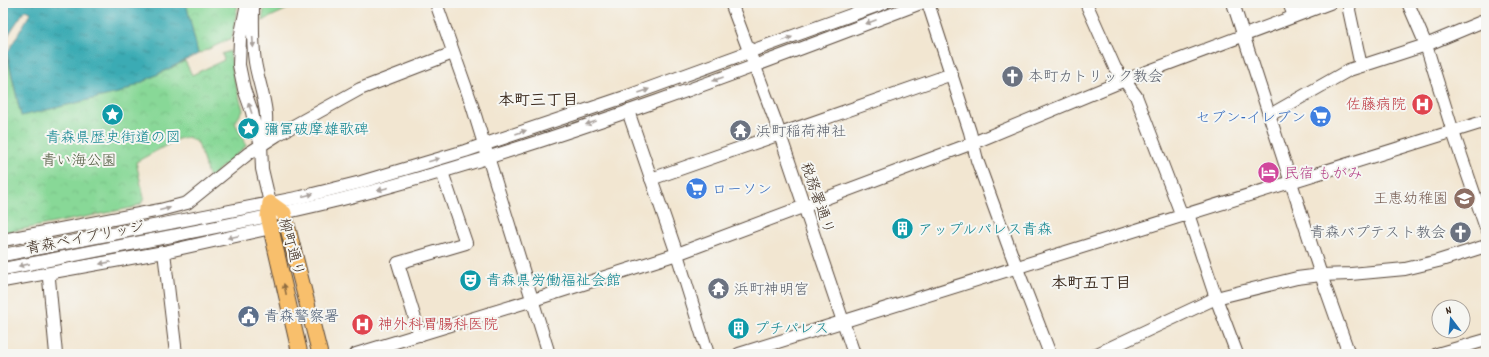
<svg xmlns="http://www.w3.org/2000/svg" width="1489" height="357" viewBox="0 0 1489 357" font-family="Dekko,'Klee One',sans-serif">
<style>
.grass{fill:url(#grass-tufts);stroke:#62815a}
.park{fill:url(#park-crowns);stroke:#62815a}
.water{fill:url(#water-ripples);stroke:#3a6a69}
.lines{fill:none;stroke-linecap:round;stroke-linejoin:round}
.minor-casing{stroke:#564639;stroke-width:14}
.major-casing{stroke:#564639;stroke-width:17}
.minor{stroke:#fff;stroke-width:12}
.major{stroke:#f8bf6c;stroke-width:15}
.minor-bridge-casing{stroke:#564639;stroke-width:14;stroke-linecap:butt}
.minor-bridge{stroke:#fff;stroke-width:12}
.oneway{fill:#a79f9a}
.oneway2{fill:#906d41}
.labels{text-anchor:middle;stroke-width:4;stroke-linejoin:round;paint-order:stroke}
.worship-label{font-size:15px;fill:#5b616d;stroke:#f6f6f2;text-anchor:start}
.health-label{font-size:15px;fill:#be3a42;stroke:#f6f6f2;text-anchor:end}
.shop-label{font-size:15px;fill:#366cbe;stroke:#f6f6f2;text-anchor:end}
.culture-label{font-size:15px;fill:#0d838f;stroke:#f6f6f2;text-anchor:start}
.park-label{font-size:15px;fill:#4e563c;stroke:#f6f6f2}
.hotel-label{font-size:15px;fill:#b23c85;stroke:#f6f6f2;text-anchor:start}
.street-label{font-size:15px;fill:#3b2a1e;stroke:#f6f6f2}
.education-label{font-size:15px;fill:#785e54;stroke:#f6f6f2;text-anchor:end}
.service-label{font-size:15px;fill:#4e5e75;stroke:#f6f6f2;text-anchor:start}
.neighbourhood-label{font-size:16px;font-weight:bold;fill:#3b2a1e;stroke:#f6f6f2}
</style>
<defs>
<pattern id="grass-tufts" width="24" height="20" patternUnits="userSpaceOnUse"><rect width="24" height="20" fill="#88d897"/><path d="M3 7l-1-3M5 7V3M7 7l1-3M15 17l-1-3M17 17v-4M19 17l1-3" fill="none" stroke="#76ba82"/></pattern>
<pattern id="park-crowns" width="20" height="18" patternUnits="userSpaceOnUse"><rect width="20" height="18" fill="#88d897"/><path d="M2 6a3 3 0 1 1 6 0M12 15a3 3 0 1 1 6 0" fill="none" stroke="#76ba82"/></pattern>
<pattern id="water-ripples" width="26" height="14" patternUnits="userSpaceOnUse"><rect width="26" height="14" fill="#3aabb4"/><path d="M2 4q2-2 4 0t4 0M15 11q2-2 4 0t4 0" fill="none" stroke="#328b92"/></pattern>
</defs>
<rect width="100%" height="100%" fill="#f6f6f2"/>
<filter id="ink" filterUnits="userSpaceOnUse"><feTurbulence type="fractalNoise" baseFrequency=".025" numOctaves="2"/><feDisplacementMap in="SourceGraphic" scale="8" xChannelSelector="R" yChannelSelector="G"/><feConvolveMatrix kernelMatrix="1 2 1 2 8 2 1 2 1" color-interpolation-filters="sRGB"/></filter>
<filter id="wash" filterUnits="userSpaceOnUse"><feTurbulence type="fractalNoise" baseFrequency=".012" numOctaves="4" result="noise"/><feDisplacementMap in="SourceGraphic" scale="16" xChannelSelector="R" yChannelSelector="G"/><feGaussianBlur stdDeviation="0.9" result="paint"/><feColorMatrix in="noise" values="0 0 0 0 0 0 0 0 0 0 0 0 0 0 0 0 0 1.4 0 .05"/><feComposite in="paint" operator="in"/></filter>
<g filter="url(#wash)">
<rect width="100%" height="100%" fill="#f2e6d1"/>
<!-- grass -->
<polygon class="grass" points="265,3 300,3 262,21"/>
<!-- park -->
<g class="park">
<polygon points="186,3 238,3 232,38 198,54"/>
<polygon points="3,43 4,43 21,116 122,92 185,61 192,75 224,60 222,54 230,51 233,75 243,110 235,123 243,138 246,146 209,178 198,143 188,137 178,139 136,162 144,198 141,204 131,208 3,233"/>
</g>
<!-- water -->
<polygon class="water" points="3,3 186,3 198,54 122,92 21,116 7,53 31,12 25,10 3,43"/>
</g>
<g filter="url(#ink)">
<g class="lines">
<defs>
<g id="minor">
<polyline points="247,3 240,39 239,65 244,89 252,112 256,132 261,143 262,169 270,203"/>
<path d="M253,3C253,23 252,42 255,62C259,88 274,117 261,143"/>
<polyline points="436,3 471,102 549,354"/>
<polyline points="731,3 775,120 854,354"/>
<polyline points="928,3 970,132 977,160 1011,253 1050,354"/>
<polyline points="1086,3 1115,68 1136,96 1182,216"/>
<polyline points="1233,3 1321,275 1349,354"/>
<polyline points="1289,3 1294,16"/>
<polyline points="1350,3 1349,10 1361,66"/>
<polyline points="1408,3 1426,45 1453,132 1486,228"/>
<polyline points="628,111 677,254 708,354"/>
<polyline points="1270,115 1349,70 1426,45 1486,20"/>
<polyline points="651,179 952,74"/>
<polyline points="1188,214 1216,298 1237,354"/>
<polyline points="169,223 301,197 361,182 465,151 625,97 884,3"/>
<path d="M172,236C245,221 317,207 388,187C569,137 746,70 921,3"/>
<polyline points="42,238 49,279 56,354"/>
<polyline points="3,240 160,210 187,203 249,153 277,135 360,89 453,53"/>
<polyline points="164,252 176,354"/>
<polyline points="3,281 164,252 271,228"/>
<polyline points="420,335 398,263 466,243 442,172"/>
<polyline points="356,354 533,300 677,254 973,143 1125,80 1330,3"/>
<polyline points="739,354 1486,121"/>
<polyline points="1097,354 1216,298 1297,278 1321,275 1351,274 1405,269 1438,261 1486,246"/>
<polyline points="1437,354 1486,340"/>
</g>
<polyline id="major" points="300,354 268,216 270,203 284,213 320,354"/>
</defs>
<!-- minor casing -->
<use href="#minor" class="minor-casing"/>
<!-- major casing -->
<use href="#major" class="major-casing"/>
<!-- minor -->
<use href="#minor" class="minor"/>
<!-- major -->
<use href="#major" class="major"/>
<defs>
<g id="minor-bridge">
<polyline points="3,255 169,223"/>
<polyline points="3,269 172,236"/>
</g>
</defs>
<!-- minor-bridge casing -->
<use href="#minor-bridge" class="minor-bridge-casing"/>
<!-- minor-bridge -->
<use href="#minor-bridge" class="minor-bridge"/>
</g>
<!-- one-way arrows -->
<defs><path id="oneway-solid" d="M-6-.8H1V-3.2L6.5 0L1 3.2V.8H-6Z"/></defs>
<g class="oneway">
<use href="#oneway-solid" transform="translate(871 22) rotate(159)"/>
<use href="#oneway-solid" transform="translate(787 39) rotate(-20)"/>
<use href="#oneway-solid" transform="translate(253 42) rotate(86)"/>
<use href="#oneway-solid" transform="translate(718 79) rotate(160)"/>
<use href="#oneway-solid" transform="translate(644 91) rotate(-20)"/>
<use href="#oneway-solid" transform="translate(250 108) rotate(-109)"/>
<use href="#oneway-solid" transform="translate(591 123) rotate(161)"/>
<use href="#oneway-solid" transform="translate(521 132) rotate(-19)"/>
<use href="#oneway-solid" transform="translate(434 160) rotate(-17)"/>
<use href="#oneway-solid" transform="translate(383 189) rotate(165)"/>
<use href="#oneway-solid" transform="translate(308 195) rotate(-14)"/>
<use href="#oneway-solid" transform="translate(165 209) rotate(-14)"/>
<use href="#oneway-solid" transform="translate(233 237) rotate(168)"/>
<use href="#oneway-solid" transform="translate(105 263) rotate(169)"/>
<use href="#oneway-solid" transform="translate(24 265) rotate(169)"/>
</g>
<use class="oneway2" href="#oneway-solid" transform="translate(285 289) rotate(-102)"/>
</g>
<!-- icons -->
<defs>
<symbol id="church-disc" viewBox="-11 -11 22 22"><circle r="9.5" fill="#6b7280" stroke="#f6f6f2"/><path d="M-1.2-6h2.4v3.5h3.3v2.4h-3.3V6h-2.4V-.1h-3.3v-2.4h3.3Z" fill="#fff"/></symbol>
<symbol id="hospital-disc" viewBox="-11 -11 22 22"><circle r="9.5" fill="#e0444e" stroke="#f6f6f2"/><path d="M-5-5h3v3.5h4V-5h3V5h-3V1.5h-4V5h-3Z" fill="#fff"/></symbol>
<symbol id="sight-disc" viewBox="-11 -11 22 22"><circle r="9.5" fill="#0f9aa8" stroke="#f6f6f2"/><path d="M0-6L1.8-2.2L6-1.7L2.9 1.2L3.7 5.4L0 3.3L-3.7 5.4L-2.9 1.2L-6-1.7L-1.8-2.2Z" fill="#fff"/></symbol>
<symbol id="supermarket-disc" viewBox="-11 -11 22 22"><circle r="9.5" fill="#3f7fe0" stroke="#f6f6f2"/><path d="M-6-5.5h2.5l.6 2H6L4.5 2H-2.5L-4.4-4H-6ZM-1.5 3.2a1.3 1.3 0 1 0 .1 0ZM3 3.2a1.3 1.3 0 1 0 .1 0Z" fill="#fff"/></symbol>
<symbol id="temple-disc" viewBox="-11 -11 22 22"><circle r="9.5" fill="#6b7280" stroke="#f6f6f2"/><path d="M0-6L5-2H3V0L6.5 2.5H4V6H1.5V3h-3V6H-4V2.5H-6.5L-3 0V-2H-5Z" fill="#fff"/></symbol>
<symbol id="hotel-disc" viewBox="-11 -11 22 22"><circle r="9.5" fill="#d1479c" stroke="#f6f6f2"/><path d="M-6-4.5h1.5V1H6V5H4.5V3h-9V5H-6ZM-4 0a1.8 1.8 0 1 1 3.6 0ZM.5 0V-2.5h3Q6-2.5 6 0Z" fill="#fff"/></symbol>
<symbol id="school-disc" viewBox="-11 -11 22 22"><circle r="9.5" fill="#8d6e63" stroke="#f6f6f2"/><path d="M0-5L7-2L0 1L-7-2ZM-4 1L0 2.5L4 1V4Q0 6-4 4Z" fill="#fff"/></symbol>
<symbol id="building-disc" viewBox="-11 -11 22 22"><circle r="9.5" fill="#0f9aa8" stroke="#f6f6f2"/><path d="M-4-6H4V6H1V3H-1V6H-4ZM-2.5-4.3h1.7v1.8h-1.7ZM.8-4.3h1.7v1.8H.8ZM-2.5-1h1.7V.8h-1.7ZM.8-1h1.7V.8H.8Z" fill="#fff"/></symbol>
<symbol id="theatre-disc" viewBox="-11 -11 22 22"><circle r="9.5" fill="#0f9aa8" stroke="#f6f6f2"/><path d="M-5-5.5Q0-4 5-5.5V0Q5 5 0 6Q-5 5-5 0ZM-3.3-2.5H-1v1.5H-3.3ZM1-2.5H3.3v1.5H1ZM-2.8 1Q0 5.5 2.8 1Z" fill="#fff"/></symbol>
<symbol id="civic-disc" viewBox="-11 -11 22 22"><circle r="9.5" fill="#5c6f8a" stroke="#f6f6f2"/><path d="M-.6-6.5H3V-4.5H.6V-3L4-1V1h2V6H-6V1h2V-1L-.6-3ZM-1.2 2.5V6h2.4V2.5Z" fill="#fff"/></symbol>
</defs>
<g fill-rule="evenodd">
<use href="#church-disc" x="1000" y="64" width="25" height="25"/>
<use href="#hospital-disc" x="1410" y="92" width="25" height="25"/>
<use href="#sight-disc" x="100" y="102" width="25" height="25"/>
<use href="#supermarket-disc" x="1308" y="104" width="25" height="25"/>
<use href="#sight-disc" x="236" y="116" width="25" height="25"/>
<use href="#temple-disc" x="728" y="118" width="25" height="25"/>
<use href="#hotel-disc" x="1256" y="160" width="25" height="25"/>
<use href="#supermarket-disc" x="684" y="176" width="25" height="25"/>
<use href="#school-disc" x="1452" y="186" width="25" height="25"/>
<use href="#building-disc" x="890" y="216" width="25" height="25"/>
<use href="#church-disc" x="1448" y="220" width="25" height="25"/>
<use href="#theatre-disc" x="458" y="268" width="25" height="25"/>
<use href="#temple-disc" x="706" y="276" width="25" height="25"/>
<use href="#civic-disc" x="236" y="304" width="25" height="25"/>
<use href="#hospital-disc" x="350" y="312" width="25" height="25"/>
<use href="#building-disc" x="726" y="316" width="25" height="25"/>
</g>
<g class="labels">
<!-- worship labels -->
<g class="worship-label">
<text x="1028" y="81">本町カトリック教会</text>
<text x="756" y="136">浜町稲荷神社</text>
<text x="1446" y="237" text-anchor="end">青森バプテスト教会</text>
<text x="734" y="294">浜町神明宮</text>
</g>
<!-- health labels -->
<g class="health-label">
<text x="1406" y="109">佐藤病院</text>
<text x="378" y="329" text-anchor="start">神外科胃腸科医院</text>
</g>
<!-- shop labels -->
<g class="shop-label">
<text x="1306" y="122">セブン-イレブン</text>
<text x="712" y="194" text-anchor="start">ローソン</text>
</g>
<!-- culture labels -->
<g class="culture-label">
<text x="264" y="134">彌冨破摩雄歌碑</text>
<text x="113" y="142" text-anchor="middle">青森県歴史街道の図</text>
<text x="918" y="234">アップルパレス青森</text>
<text x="486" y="285">青森県労働福祉会館</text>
<text x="754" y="333">プチパレス</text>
</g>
<!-- park labels -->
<g class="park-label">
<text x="79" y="165">青い海公園</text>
</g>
<!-- hotel labels -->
<g class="hotel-label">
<text x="1284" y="178">民宿 もがみ</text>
</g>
<!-- street labels -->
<g class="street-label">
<text transform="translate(818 198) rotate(71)" y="5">税務署通り</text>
<text transform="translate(85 237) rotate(-11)" y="5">青森ベイブリッジ</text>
<text transform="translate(292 247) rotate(74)" y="5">柳町通り</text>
</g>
<!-- education labels -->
<g class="education-label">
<text x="1448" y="203">王恵幼稚園</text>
</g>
<!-- service labels -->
<g class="service-label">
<text x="264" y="321">青森警察署</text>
</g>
<!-- neighbourhood labels -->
<g class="neighbourhood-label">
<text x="538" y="105">本町三丁目</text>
<text x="1091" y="288">本町五丁目</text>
</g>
</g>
<!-- margin -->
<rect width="1489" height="357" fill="none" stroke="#f6f6f2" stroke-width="16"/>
<!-- north arrow -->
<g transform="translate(1451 319) rotate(344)"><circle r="19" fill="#f6f6f2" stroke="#aba49d"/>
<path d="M0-3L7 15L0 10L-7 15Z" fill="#1f6fb2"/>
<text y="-6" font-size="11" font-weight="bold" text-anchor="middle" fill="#3b2a1e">N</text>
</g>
</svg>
